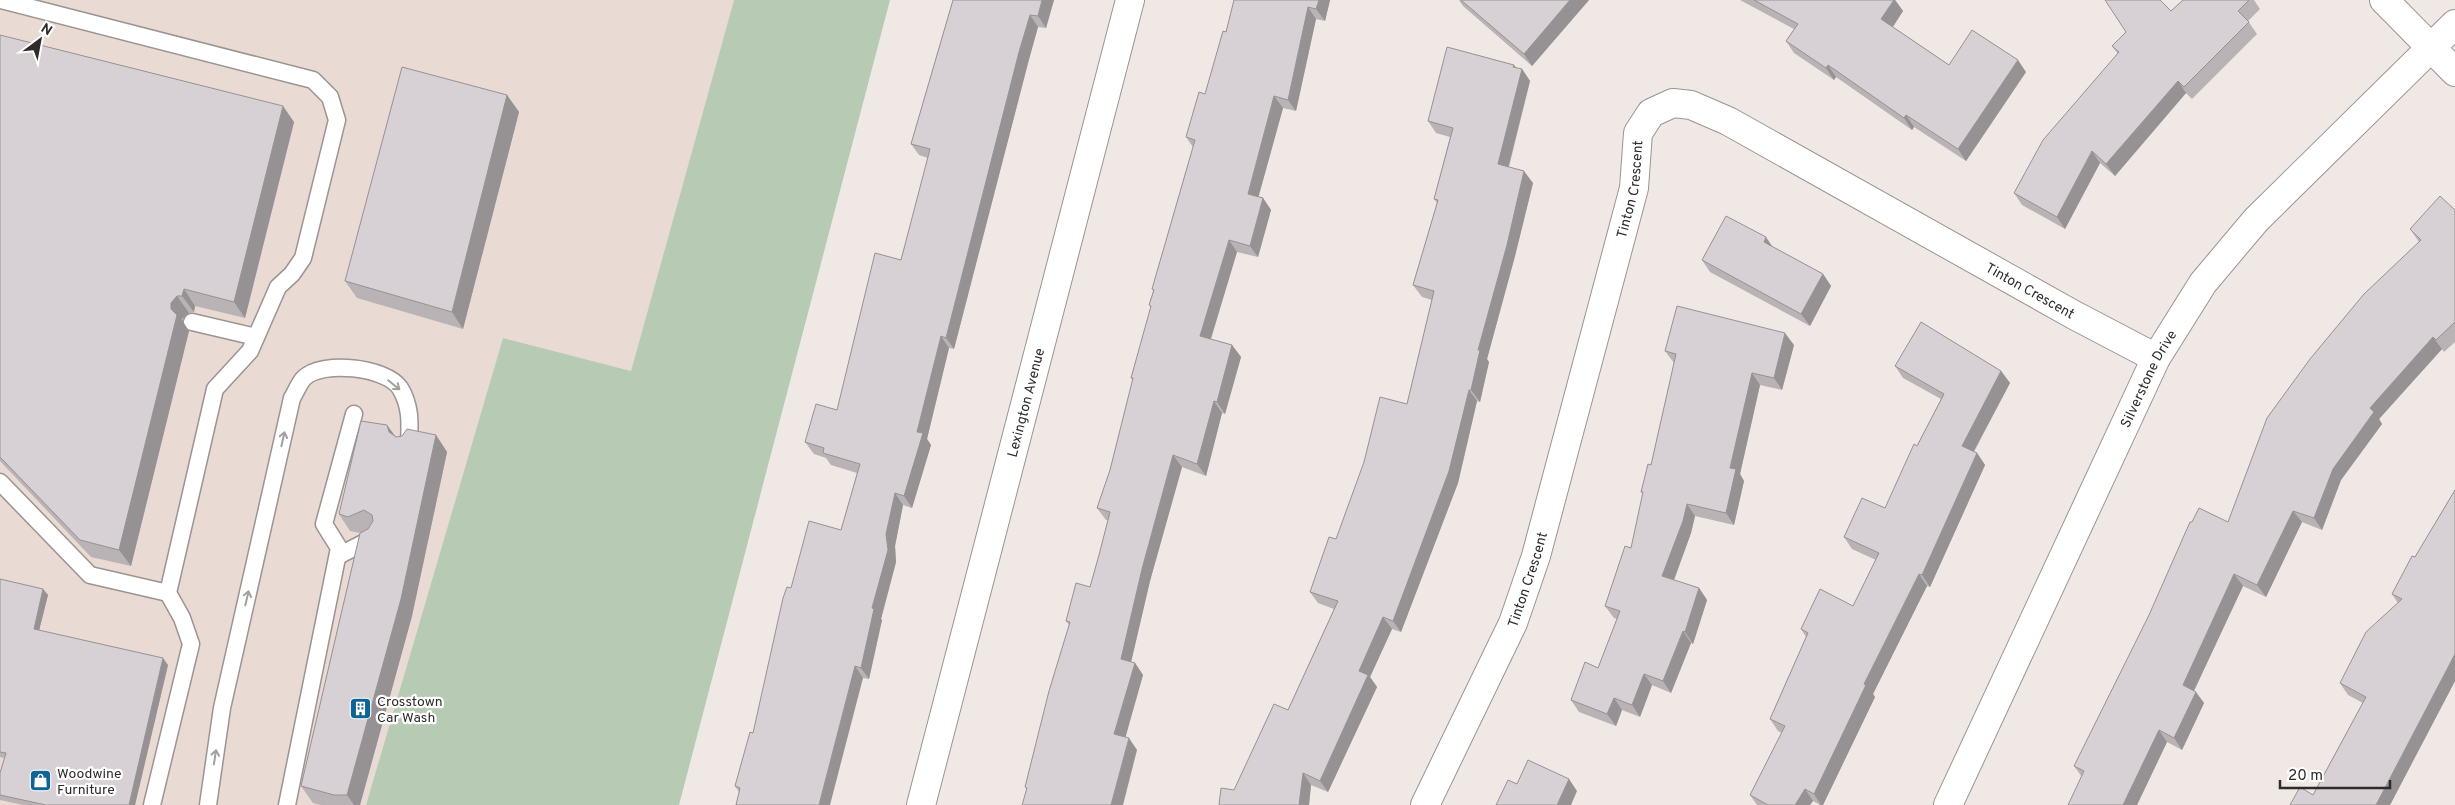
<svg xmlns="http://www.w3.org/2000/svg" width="2455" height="805" viewBox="0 0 2455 805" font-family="Overpass,sans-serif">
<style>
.built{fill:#e9dad3}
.green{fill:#b7cbb4}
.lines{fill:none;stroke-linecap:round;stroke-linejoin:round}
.service-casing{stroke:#9b9491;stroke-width:19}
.minor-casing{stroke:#9b9491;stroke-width:30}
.tertiary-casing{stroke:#9b9491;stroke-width:30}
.service{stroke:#fff;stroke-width:16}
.minor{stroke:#fff;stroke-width:28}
.tertiary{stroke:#fff;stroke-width:28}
.wall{fill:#b9b3b6}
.shaded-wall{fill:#969294}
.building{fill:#d7d0d4;stroke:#969294}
.oneway{stroke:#a1a09f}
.labels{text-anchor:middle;stroke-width:4.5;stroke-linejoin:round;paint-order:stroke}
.street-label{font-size:14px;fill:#2e2b2a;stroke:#fff}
.poi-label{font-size:14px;fill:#2e2b2a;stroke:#fff;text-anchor:start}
</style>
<rect width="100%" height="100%" fill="#efe8e5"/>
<!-- built -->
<polygon class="built" points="0,0 734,0 631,371 503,338 366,805 0,805"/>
<!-- green -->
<polygon class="green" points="734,0 890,0 679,805 366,805 503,338 631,371"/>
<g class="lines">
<defs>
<g id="service">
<polyline points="1,0 313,80 330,97 337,120 303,258 292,274 278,287 250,351 215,389 168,593 182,618 191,644 152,805"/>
<polyline points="192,322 256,337"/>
<polyline points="0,482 90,575 168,593"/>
<polyline points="338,556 375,537"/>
<path d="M208,805L222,708L292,398C296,392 299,383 304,378C322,360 386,367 400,388C411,406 410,423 409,444"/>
<polyline points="287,805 339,548 324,524 354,414"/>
</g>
<g id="minor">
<polyline points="2384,0 2455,72"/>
<path id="s1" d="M921,805L1130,0"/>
<path id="s2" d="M1425,805L1513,623L1536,556L1634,188L1638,133L1651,113L1673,103L1691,105L1728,121L2074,315L2156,358"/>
</g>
<g id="tertiary">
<path id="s3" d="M1948,805L2156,358L2203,283L2256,220L2455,24"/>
</g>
</defs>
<!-- service casing -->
<use href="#service" class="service-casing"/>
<!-- minor casing -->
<use href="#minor" class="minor-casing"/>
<!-- tertiary casing -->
<use href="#tertiary" class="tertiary-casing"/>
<!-- service -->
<use href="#service" class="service"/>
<!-- minor -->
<use href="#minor" class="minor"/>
<!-- tertiary -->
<use href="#tertiary" class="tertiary"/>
</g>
<!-- wall -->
<g class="wall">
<polygon points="953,0 1054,0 1046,28 1038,27 1028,63 954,349 949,348 927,439 931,445 912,508 903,505 895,546 896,562 881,619 882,620 869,679 863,678 739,792 735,786 753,733 791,588 841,530 857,473 831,465 826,458 814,454 805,442 837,410 901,260 928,158 919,155 911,144"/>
<polygon points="1234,0 1330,0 1325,21 1316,19 1296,111 1283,108 1258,197 1263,198 1271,210 1258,257 1237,252 1211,339 1232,345 1241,357 1225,414 1222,413 1206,476 1182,467 1150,581 1131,662 1135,663 1143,675 1125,737 1137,750 1027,790 1025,787 1069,625 1066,621 1090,587 1099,555 1108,520 1106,520 1097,508 1110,470 1133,380 1131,378 1151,308 1149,305 1153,291 1152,289 1193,147 1186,137 1205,94 1226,32"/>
<polygon points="1459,0 1589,0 1532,66 1463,6"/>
<polygon points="1740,0 1895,0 1903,11 1893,27 1949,65 2026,72 1966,161 1914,127 1912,130 1836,77 1834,80 1794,53 1786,41 1794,29"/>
<polygon points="2183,0 2254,0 2260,9 2248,21 2257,34 2192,99 2186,93 2115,176 2100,163 2065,229 2022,205 2014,193 2118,54 2112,46 2126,32 2171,11"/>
<polygon points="0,35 294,122 245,318 195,306 194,312 189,313 182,319 183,322 189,331 131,566 91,557 0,461"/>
<polygon points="1514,65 1516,68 1522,69 1530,81 1509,167 1533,183 1515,256 1487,359 1489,362 1480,402 1477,401 1458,483 1401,632 1392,629 1370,677 1377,687 1328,792 1311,785 1309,805 1219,805 1234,790 1288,710 1334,609 1318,603 1310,592 1336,539 1407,404 1432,300 1422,297 1413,285 1437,203 1434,199 1450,137 1436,133 1428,121"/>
<polygon points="507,95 519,112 463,329 357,298 345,281"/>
<polygon points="2455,210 2455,342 2444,352 2442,349 2379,419 2382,424 2341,480 2322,530 2302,522 2266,597 2243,586 2194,691 2204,703 2182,750 2167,742 2137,805 2068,805 2082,777 2074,766 2228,522 2419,242 2410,229"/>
<polygon points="1773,247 1823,274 1831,286 1810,326 1710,272 1702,260"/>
<polygon points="1794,345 1782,390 1760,385 1740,474 1744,481 1734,525 1695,516 1691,533 1674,580 1699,588 1707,600 1693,644 1691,643 1671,693 1652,685 1640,717 1622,710 1616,726 1579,712 1571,700 1598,668 1617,619 1614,618 1605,606 1631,548 1643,494 1641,492 1651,465 1674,363 1665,351"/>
<polygon points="1895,366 2001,371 2010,383 1974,452 1977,453 1985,465 1930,587 1927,586 1873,694 1875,697 1823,805 1820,805 1813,801 1810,805 1757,805 1750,795 1782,733 1778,731 1770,719 1806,637 1801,629 1853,606 1876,560 1852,549 1844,537 1885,508 1941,399 1903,378"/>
<polygon points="387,425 396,437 436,435 447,452 412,616 360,805 321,805 313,803 301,786 360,533 350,531 339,514"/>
<polygon points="2455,490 2455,681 2390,805 2313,795 2363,703 2348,695 2340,683 2398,603 2392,594 2415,557"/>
<polygon points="0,579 43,589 48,595 39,630 168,665 135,805 23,805 0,800 0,773 5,758 0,757"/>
</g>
<!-- shaded-wall -->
<g class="shaded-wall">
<polygon points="1042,0 1054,0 1046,28 1038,16"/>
<polygon points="1319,0 1330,0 1325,21 1316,9"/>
<polygon points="1570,0 1589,0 1532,66 1524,54"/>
<polygon points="1894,0 1895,0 1903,11 1890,31 1881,19"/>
<polygon points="1308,7 1316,19 1296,111 1288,100"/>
<polygon points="1030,15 1038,27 1028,63 954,349 946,338 1019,52"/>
<polygon points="2018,60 2026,72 1966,161 1958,149"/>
<polygon points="1514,65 1521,74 1522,69 1530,81 1506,176 1498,164 1513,67"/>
<polygon points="1828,65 1836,77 1834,80 1826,68"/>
<polygon points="2178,81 2186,93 2115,176 2106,164"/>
<polygon points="507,95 519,112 463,329 452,312"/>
<polygon points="1274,96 1283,108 1256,206 1248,194"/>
<polygon points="283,106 294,122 245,318 234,302"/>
<polygon points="1906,115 1914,127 1912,130 1904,118"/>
<polygon points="2092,151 2100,163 2065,229 2057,217"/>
<polygon points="1524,171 1533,183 1515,256 1487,359 1489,362 1480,402 1471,390 1478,350"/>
<polygon points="1263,198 1271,210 1258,257 1250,246"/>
<polygon points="1766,237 1774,249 1764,242"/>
<polygon points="1229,240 1237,252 1208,348 1200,336"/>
<polygon points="1823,274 1831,286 1810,326 1801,314"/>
<polygon points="184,289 195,306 194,312 182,296"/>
<polygon points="177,296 189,313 182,319 183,322 189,331 131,566 119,550 171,309 171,303"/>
<polygon points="1785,333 1794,345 1782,390 1774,378"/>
<polygon points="941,336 949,348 927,439 931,445 912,508 904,496 917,432"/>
<polygon points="2433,337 2442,349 2379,419 2382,424 2341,480 2322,530 2314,518 2333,469 2370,408"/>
<polygon points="1232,345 1241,357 1225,414 1217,402"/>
<polygon points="2001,371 2010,383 1970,458 1962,446"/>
<polygon points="1752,373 1760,385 1740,474 1744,481 1734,525 1726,513 1730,468"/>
<polygon points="1469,390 1477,401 1458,483 1401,632 1393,621"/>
<polygon points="1214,401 1222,413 1206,476 1197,464"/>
<polygon points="387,425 399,442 389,432"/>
<polygon points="436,435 447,452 412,616 360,805 354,805 347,795"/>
<polygon points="1977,453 1985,465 1930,587 1922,575"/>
<polygon points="1173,455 1182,467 1150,581 1129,671 1121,659 1142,569"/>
<polygon points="895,493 903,505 895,546 896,562 881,619 882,620 869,679 861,668 886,534"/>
<polygon points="1687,504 1695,516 1691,533 1671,588 1662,576"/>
<polygon points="2293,511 2302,522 2266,597 2257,585"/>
<polygon points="1919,574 1927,586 1873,694 1875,697 1823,805 1821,805 1814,794 1864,684"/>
<polygon points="2234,574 2243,586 2191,697 2183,685"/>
<polygon points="1699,588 1707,600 1693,644 1685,632"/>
<polygon points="43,589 48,595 38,635 34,629"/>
<polygon points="1383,617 1392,629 1370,677 1377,687 1328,792 1320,781 1359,671"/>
<polygon points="1683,631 1691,643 1671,693 1663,681"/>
<polygon points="2455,654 2455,681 2390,805 2376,805"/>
<polygon points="163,658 168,665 135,805 129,805"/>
<polygon points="1135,663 1143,675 1123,746 1114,734"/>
<polygon points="855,666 863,678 830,805 819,805"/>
<polygon points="1644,674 1652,685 1640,717 1632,705"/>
<polygon points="2196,692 2204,703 2182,750 2174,738"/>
<polygon points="1614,698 1622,710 1616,726 1607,714"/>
<polygon points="2159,730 2167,742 2137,805 2123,805"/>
<polygon points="1129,738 1137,750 1123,805 1111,805"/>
<polygon points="1303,773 1311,785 1309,805 1299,805"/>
<polygon points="1569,779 1577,791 1571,805 1557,805"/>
<polygon points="1805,789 1813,801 1810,805 1795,805"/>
</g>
<!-- building -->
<g class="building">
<polygon points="953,0 1042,0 1038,16 1030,15 1019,52 946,338 941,336 917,432 923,433 904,496 895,493 886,534 888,550 872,608 874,609 861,668 855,666 819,805 736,805 740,788 735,786 750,732 753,733 783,598 787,587 791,588 809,521 841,530 860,464 823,453 824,448 805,442 816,404 837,410 875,253 901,260 930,149 911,144"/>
<polygon points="1234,0 1319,0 1316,9 1308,7 1288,100 1274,96 1248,194 1263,198 1250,246 1229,240 1200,336 1232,345 1217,402 1214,401 1197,464 1173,455 1142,569 1121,659 1135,663 1114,734 1129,738 1111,805 1022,805 1027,788 1025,787 1049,691 1070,622 1066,621 1076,583 1090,587 1099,555 1110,512 1097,508 1110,470 1133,378 1131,378 1151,306 1149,305 1154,290 1152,289 1195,140 1186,137 1199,92 1205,94 1223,31 1226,32"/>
<polygon points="1461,0 1570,0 1524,54"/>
<polygon points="1754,0 1894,0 1881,19 1949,65 1972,30 2018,60 1958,149 1906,115 1904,118 1828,65 1826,68 1786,41 1798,24"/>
<polygon points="2105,0 2160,0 2171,11 2183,0 2249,0 2238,11 2249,22 2184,87 2178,81 2106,164 2092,151 2057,217 2014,193 2043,140 2119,52 2112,46 2126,32"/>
<polygon points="0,35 283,106 234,302 184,289 182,296 177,296 171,303 171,309 177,315 119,550 80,540 0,457"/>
<polygon points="1447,47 1514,65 1513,67 1522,69 1498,164 1524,171 1507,245 1478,350 1480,350 1471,390 1469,390 1449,471 1393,621 1383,617 1359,671 1368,675 1320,781 1303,773 1299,805 1219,805 1221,788 1234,790 1274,704 1288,710 1338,601 1310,592 1329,537 1336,539 1364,462 1380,397 1407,404 1434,291 1413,285 1438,200 1434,199 1453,128 1428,121"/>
<polygon points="402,67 507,95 452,312 345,281"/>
<polygon points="2440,196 2455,210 2455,322 2436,340 2433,337 2370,408 2374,412 2333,469 2314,518 2293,511 2257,585 2234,574 2183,685 2196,692 2174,738 2159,730 2123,805 2068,805 2084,771 2074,766 2149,615 2190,522 2192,522 2199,508 2228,522 2267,418 2310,359 2364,294 2421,240 2410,229"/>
<polygon points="1726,216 1766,237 1764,242 1823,274 1801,314 1702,260"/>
<polygon points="1677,306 1785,333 1774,378 1752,373 1730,468 1736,469 1726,513 1687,504 1683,521 1662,576 1699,588 1685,632 1683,631 1663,681 1644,674 1632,705 1614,698 1607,714 1571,700 1585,662 1598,668 1620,611 1605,606 1625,546 1631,548 1643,492 1641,492 1648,464 1651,465 1676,354 1665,351"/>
<polygon points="1921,322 2001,371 1962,446 1977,453 1922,575 1919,574 1864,684 1866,685 1814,794 1805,789 1795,805 1768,805 1750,795 1785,726 1770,719 1808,633 1801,629 1820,589 1853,606 1879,553 1844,537 1862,498 1885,508 1914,444 1917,446 1944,394 1895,366"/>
<polygon points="361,421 387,425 389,432 396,437 402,436 407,429 436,435 401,599 347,795 334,795 301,786 360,533 368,529 373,521 372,515 364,510 348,517 339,514"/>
<polygon points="2455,490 2455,654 2376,805 2290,805 2300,787 2313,795 2366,697 2340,683 2366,632 2402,599 2392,594 2412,556 2415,557"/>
<polygon points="0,579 43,589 34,629 163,658 129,805 46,805 0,795 0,773 6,753 0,752"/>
<polygon points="1528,760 1569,779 1557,805 1496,805 1508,780 1517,784"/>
</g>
<!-- one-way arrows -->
<defs><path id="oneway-shaft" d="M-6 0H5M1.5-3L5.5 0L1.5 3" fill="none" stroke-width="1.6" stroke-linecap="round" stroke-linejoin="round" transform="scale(1.25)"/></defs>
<g class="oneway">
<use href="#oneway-shaft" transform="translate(394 385) rotate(39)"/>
<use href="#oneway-shaft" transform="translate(283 439) rotate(-77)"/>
<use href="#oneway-shaft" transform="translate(247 598) rotate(-77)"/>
<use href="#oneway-shaft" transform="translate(215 757) rotate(-81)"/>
</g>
<!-- icons -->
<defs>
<symbol id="building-square" viewBox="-11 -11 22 22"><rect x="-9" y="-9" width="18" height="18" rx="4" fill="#0e6495" stroke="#fff"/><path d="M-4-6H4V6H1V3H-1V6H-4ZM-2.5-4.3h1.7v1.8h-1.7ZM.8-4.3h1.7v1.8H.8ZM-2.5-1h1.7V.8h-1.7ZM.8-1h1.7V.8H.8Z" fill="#fff"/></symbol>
<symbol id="shop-square" viewBox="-11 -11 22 22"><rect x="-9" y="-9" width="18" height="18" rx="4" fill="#0e6495" stroke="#fff"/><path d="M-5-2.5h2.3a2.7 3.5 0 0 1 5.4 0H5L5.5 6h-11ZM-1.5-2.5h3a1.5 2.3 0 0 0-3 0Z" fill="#fff"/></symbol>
</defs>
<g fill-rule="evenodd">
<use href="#building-square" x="348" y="696" width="25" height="25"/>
<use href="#shop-square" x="28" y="768" width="25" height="25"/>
</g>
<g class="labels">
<!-- street labels -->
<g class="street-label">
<text dy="5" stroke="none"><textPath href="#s2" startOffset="652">Tinton Crescent</textPath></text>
<text dy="5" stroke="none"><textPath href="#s2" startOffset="1162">Tinton Crescent</textPath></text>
<text dy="5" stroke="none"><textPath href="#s3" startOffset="471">Silverstone Drive</textPath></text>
<text dy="5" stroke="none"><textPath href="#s1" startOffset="416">Lexington Avenue</textPath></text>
<text dy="5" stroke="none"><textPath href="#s2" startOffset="248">Tinton Crescent</textPath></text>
</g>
<!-- poi labels -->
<g class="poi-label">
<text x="377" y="706">Crosstown<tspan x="377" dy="16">Car Wash</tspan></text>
<text x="57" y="778">Woodwine<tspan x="57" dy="16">Furniture</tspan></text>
</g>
</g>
<!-- north arrow -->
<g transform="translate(40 40) rotate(32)" stroke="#ffffff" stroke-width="4" paint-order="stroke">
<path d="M0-4L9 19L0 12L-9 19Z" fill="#2e2b2a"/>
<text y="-8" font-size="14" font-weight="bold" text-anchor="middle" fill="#2e2b2a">N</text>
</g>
<!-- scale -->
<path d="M2280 780v8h110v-8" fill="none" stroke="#2e2b2a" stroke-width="2.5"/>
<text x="2288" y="780" font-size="15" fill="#2e2b2a" stroke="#ffffff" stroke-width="4" paint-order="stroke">20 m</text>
</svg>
